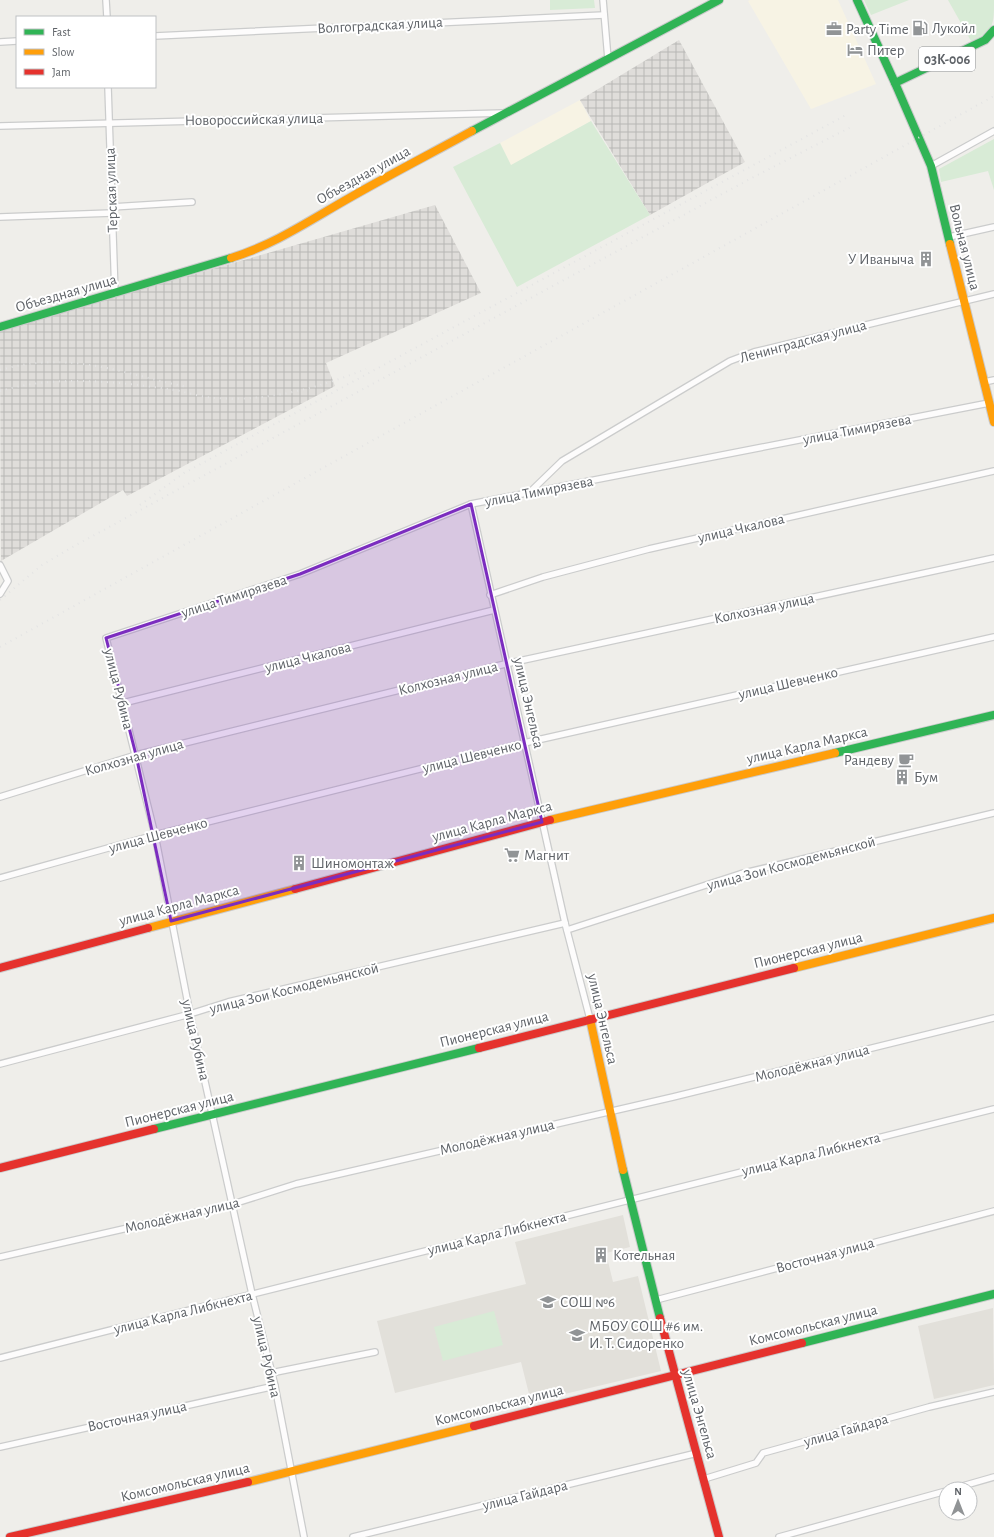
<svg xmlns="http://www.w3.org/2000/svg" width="994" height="1537" viewBox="0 0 994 1537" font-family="'Alegreya Sans',sans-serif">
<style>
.commercial{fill:#f7f3e4}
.industrial{fill:url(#industrial-grid)}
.education{fill:#e2e0da}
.green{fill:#d8ebd6}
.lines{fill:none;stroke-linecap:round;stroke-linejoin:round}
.street-casing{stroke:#cbcccc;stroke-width:8}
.fast-casing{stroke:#cacacb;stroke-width:10}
.slow-casing{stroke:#cacacb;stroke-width:10}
.jam-casing{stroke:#cacacb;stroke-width:10}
.street{stroke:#fdfcfc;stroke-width:5.5}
.fast{stroke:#30b455;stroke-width:8}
.slow{stroke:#ff9f0a;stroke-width:8}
.jam{stroke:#e5322d;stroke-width:8}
.rail{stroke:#e4e4e4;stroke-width:2;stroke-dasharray:1 5;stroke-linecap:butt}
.marked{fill:#7b2cbf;fill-opacity:0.2;stroke:#7b2cbf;stroke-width:3;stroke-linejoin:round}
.labels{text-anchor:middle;stroke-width:4;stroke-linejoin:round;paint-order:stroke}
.shield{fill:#fff;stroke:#8f9295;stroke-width:1}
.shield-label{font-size:14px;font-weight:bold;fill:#5f6368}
.street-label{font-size:15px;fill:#5f6368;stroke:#fff}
.poi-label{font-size:15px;fill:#5f6368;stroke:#fff;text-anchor:start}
</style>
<defs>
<pattern id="industrial-grid" width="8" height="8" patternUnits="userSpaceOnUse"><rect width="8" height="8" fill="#dfddda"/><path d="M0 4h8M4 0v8" fill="none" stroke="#b8b7b5"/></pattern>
</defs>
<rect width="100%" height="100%" fill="#efeeea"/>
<!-- commercial -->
<g class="commercial">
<polygon points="750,0 838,0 876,84 811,109 748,1"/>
<polygon points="580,100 591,121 511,166 500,143"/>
</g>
<!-- industrial -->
<g class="industrial">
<polygon points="679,40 745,162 650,215 580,100"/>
<polygon points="435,205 481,293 326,363 335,386 127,496 123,490 1,561 0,330"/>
</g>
<!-- education -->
<g class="education">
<polygon points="623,1215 630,1247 606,1253 613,1282 638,1276 661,1371 531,1402 521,1362 395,1393 377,1321 526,1284 515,1242"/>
<polygon points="993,1308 994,1385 934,1399 918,1326"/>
</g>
<!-- green -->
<g class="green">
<polygon points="550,0 594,0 595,8 550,10"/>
<polygon points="864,0 909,0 871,15"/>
<path d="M948,0H994C994,25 994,31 971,41Z"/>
<polygon points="591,121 650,215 517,287 453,167 500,143 511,165"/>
<polygon points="994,139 994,190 988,171 941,182 939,169"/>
<polygon points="494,1311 503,1345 443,1361 434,1327"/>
</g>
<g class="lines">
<defs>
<g id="street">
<polyline points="106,0 107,17"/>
<polyline points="603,0 608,59"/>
<polyline points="155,36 604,15"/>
<polyline points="0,42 17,41"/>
<polyline points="108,87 115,294"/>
<polyline points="0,126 504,113"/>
<polyline points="931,166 994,131"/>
<polyline points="112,207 192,202"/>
<polyline points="0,217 112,213"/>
<polyline points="949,237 994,227"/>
<polyline points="984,382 994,380"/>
<polyline points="529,493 562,461 730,361 754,352 994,294"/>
<polyline points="471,504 565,923 590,1019"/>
<polyline points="0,565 8,581 0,594"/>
<polyline points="490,595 543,577 649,549 994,471"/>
<polyline points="123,703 494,610"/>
<polyline points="0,797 136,755 505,664 994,558"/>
<polyline points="0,878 155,835 524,743 994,637"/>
<polyline points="567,930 740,874 994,813"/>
<polyline points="0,1064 190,1014 228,1002 565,923"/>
<polyline points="0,1257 233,1204 296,1184 673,1097 994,1018"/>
<polyline points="656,1300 994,1211"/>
<path d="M0,1358C331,1274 662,1191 994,1109"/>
<polyline points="271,1373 375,1352"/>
<polyline points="0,1447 275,1386"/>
<polyline points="704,1479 756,1463 763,1453 929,1407 994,1392"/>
<polyline points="952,1489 994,1477"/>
<polyline points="304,1537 275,1386 252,1294 190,1014 155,835 106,638 300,574 471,504 989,403"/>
<polyline points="353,1537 697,1453"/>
<polyline points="779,1537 946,1491"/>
</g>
<g id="fast">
<polyline points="857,0 895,83"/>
<polyline points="472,131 719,0"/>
<polyline points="950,244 931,166 895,83 985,40 994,30"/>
<polyline points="0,327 231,258"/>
<polyline points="835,753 994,715"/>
<polyline points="154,1129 479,1048"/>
<polyline points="623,1170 660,1318"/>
<polyline points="802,1343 994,1294"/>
</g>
<g id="slow">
<polyline points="950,244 994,422"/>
<path d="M231,258C274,245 312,219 351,197C391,174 432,153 472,131"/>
<polyline points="550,820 835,753"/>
<polyline points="148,928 295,889"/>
<polyline points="794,968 994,918"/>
<polyline points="590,1019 623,1170"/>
<polyline points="248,1482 474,1426"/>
</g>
<g id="jam">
<polyline points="295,889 550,820"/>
<polyline points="0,968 148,928"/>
<polyline points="479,1048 794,968"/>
<polyline points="0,1168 154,1129"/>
<polyline points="660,1318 719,1537"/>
<polyline points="474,1426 802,1343"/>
<polyline points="10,1537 248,1482"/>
</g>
</defs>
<!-- street casing -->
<use href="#street" class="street-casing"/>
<!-- fast casing -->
<use href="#fast" class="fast-casing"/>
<!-- slow casing -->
<use href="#slow" class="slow-casing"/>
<!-- jam casing -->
<use href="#jam" class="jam-casing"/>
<!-- street -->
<use href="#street" class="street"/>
<!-- fast -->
<use href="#fast" class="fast"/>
<!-- slow -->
<use href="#slow" class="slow"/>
<!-- jam -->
<use href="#jam" class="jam"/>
<!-- rail -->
<g class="rail">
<path d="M0,370C71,350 119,373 187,387"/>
<path d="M0,391C55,375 112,381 168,389C184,391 199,397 215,398C267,402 318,388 366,369"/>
<polyline points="140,505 184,473 846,115"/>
<polyline points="0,600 42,565 76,545 748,180 851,127"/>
<polyline points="0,647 994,96"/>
</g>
</g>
<!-- marked area -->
<path class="marked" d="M471,504L542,822L171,921L136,755L106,638L300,574Z"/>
<!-- icons -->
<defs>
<symbol id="fuel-bare" viewBox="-9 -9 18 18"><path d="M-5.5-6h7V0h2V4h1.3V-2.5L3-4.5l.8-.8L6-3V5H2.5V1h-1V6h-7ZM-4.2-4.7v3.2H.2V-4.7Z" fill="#919496" stroke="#fff" stroke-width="2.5" paint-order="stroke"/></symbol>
<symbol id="office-bare" viewBox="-9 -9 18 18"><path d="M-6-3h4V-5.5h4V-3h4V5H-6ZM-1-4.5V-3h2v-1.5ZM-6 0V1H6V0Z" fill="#919496" stroke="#fff" stroke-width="2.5" paint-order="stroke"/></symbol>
<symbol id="hotel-bare" viewBox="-9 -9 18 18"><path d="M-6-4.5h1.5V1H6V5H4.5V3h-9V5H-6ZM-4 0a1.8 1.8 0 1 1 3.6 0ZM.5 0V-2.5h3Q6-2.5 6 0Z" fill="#919496" stroke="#fff" stroke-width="2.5" paint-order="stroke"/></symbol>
<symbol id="building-bare" viewBox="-9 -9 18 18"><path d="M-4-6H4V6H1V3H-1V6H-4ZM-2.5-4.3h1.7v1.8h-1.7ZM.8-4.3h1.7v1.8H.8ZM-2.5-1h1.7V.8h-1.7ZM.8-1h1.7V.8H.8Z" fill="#919496" stroke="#fff" stroke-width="2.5" paint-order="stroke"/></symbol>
<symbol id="cafe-bare" viewBox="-9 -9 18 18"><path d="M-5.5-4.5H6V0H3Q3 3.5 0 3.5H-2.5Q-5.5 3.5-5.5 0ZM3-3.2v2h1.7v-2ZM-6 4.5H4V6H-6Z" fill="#919496" stroke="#fff" stroke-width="2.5" paint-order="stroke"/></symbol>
<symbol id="supermarket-bare" viewBox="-9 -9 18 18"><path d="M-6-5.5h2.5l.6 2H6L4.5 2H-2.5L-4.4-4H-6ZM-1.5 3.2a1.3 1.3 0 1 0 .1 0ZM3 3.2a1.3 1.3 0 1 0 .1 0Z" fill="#919496" stroke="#fff" stroke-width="2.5" paint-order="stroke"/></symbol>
<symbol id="school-bare" viewBox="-9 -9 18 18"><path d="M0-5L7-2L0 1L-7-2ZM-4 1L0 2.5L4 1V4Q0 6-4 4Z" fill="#919496" stroke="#fff" stroke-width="2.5" paint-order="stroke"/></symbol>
</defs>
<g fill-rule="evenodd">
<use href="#fuel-bare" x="909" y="17" width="22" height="22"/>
<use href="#office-bare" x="823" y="18" width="22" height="22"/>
<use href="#hotel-bare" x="844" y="39" width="22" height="22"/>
<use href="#building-bare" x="915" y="248" width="22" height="22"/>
<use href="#cafe-bare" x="895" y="749" width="22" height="22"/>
<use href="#building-bare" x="891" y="766" width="22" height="22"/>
<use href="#supermarket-bare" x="501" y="844" width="22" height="22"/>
<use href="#building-bare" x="288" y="852" width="22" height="22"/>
<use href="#building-bare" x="590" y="1244" width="22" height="22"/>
<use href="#school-bare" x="537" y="1291" width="22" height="22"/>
<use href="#school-bare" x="566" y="1324" width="22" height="22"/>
</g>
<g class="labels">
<!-- shield labels -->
<rect class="shield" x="919" y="47" width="56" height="24" rx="3"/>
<g class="shield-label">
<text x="947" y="64">03К-006</text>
</g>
<!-- street labels -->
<g class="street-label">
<text transform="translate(380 25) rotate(-3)" y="5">Волгоградская улица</text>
<text transform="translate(254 119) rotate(-1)" y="5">Новороссийская улица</text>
<text transform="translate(363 175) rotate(-29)" y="5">Объездная улица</text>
<text transform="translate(111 190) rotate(-92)" y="5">Терская улица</text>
<text transform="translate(965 247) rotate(76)" y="5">Вольная улица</text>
<text transform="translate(66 293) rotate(-16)" y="5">Объездная улица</text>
<text transform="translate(803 341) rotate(-15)" y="5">Ленинградская улица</text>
<text transform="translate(857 429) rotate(-11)" y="5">улица Тимирязева</text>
<text transform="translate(539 491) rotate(-11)" y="5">улица Тимирязева</text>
<text transform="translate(741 528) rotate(-13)" y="5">улица Чкалова</text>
<text transform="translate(234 596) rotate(-18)" y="5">улица Тимирязева</text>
<text transform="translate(764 608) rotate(-12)" y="5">Колхозная улица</text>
<text transform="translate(308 657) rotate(-14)" y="5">улица Чкалова</text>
<text transform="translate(448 678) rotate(-14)" y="5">Колхозная улица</text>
<text transform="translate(788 683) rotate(-13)" y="5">улица Шевченко</text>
<text transform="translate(119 689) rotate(76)" y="5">улица Рубина</text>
<text transform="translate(529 703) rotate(77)" y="5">улица Энгельса</text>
<text transform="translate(807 745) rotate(-13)" y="5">улица Карла Маркса</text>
<text transform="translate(472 756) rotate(-14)" y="5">улица Шевченко</text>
<text transform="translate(134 757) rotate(-16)" y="5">Колхозная улица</text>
<text transform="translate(492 821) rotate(-15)" y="5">улица Карла Маркса</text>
<text transform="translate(158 835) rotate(-15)" y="5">улица Шевченко</text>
<text transform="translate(791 863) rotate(-15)" y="5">улица Зои Космодемьянской</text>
<text transform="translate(179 905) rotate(-15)" y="5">улица Карла Маркса</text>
<text transform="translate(808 950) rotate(-14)" y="5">Пионерская улица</text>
<text transform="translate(294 988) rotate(-14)" y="5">улица Зои Космодемьянской</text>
<text transform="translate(603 1019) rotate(77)" y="5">улица Энгельса</text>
<text transform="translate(494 1029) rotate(-14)" y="5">Пионерская улица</text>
<text transform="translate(196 1040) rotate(77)" y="5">улица Рубина</text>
<text transform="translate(812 1063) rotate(-14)" y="5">Молодёжная улица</text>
<text transform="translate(179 1109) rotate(-14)" y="5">Пионерская улица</text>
<text transform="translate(497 1137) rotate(-13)" y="5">Молодёжная улица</text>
<text transform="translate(811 1154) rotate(-14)" y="5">улица Карла Либкнехта</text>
<text transform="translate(182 1215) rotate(-13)" y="5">Молодёжная улица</text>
<text transform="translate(497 1233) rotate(-14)" y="5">улица Карла Либкнехта</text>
<text transform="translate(825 1255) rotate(-15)" y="5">Восточная улица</text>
<text transform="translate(183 1312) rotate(-14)" y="5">улица Карла Либкнехта</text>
<text transform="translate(813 1325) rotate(-14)" y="5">Комсомольская улица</text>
<text transform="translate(267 1357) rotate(77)" y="5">улица Рубина</text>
<text transform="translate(499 1405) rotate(-14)" y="5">Комсомольская улица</text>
<text transform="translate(700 1414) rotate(74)" y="5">улица Энгельса</text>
<text transform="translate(137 1416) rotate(-12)" y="5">Восточная улица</text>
<text transform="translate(846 1430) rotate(-16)" y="5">улица Гайдара</text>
<text transform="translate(185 1482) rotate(-13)" y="5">Комсомольская улица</text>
<text transform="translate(525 1495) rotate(-14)" y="5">улица Гайдара</text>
</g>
<!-- poi labels -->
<g class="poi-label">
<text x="932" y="33">Лукойл</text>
<text x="846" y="34">Party Time</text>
<text x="867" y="55">Питер</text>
<text x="914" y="264" text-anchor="end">У Иваныча</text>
<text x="894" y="765" text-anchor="end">Рандеву</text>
<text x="914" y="782">Бум</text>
<text x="524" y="860">Магнит</text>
<text x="311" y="868">Шиномонтаж</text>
<text x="613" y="1260">Котельная</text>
<text x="560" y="1307">СОШ №6</text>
<text x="589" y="1331">МБОУ СОШ #6 им.<tspan x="589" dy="17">И. Т. Сидоренко</tspan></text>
</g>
</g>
<!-- legend -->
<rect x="16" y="16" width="140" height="72" fill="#ffffff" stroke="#bfc1c3"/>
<rect x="24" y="29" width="20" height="6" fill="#30b455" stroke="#bfc1c3"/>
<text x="52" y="36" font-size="12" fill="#5f6368">Fast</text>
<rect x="24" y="49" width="20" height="6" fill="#ff9f0a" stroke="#bfc1c3"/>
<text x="52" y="56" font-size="12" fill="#5f6368">Slow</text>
<rect x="24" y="69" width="20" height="6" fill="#e5322d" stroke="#bfc1c3"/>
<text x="52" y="76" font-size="12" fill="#5f6368">Jam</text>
<!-- north arrow -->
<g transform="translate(958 1501)"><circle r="19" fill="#ffffff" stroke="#bfc1c3"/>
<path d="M0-3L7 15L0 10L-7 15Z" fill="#919496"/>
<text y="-6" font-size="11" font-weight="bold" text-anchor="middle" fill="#5f6368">N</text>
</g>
</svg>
